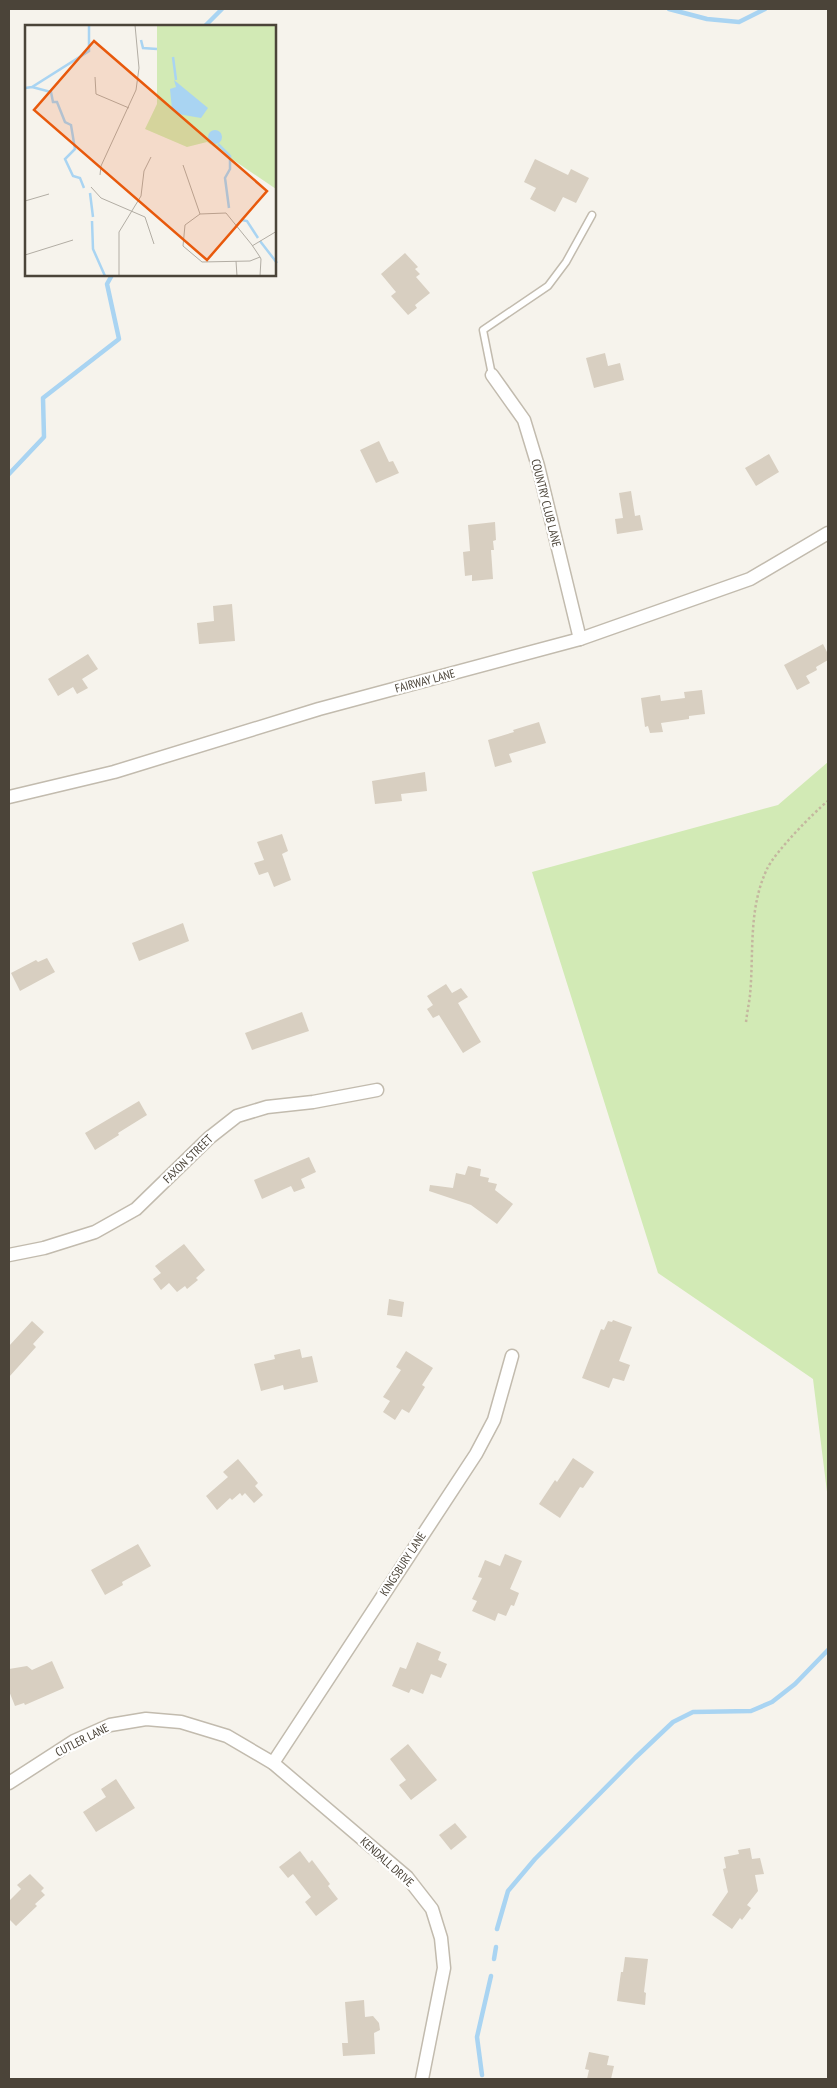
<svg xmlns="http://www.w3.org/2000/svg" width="837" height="2088" viewBox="0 0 837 2088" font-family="'PT Sans Narrow',sans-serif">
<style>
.green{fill:#d2eab5}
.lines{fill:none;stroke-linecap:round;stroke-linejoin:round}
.stream{stroke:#a9d4f2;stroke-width:4.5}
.building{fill:#d8cfc1}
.lane-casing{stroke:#c2bbae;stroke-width:9}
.street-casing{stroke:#c2bbae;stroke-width:15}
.path{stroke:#c4b79f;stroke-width:2.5;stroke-dasharray:2.5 2.5;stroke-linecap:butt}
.lane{stroke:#fff;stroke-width:6}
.street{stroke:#fff;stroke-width:12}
.labels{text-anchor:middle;stroke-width:4.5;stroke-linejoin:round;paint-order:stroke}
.street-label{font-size:12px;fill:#4b4439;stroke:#fff}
.inset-river{fill:none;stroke:#a9d4f2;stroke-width:2.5}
.inset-road{fill:none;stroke:#b2ada4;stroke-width:1}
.view{fill:#e8590c;fill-opacity:0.15;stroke:#e8590c;stroke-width:2.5}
.inset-edge{fill:none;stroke:#4b4439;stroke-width:2.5}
</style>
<rect width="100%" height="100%" fill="#f6f3ec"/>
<!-- green -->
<polygon class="green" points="828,762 828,1500 813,1379 658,1273 532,872 778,805"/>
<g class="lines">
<!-- stream -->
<g class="stream">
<polyline points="669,9 707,19 739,22 765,9"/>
<polyline points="205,26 222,9"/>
<polyline points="9,474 44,437 43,398 119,339 107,284 112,275"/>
<polyline points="497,1929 508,1891 535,1859 635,1758 673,1722 693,1712 751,1711 772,1702 795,1684 828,1650"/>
<polyline points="494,1959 496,1947"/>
<polyline points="482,2075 477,2037 491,1976"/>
</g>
</g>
<!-- building -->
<g class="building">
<polygon points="535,159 568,175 571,169 589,178 576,203 563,197 555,212 530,199 536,188 524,182"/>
<polygon points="405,253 418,267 415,269 420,274 416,277 430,293 415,305 417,308 408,315 391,296 396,292 381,274"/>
<polygon points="605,353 608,366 620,363 624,380 594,388 586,358"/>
<polygon points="379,441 389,462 393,461 399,473 376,483 360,450"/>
<polygon points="769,454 779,472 756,486 745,468"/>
<polygon points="631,491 635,516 640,515 643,530 617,534 615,519 623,518 619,493"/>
<polygon points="495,522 496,540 493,541 494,550 491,550 493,579 472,581 472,575 465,576 463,552 470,551 468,525"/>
<polygon points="232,604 235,641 199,644 197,623 214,621 213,606"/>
<polygon points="823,644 828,654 828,660 816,667 817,670 806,676 810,683 797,690 784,665"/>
<polygon points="88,654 98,669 82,679 88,688 77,694 73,687 58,696 48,679"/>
<polygon points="702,690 705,714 689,716 689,719 661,723 663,732 650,733 648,726 645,727 641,698 660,695 661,701 685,698 684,692"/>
<polygon points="539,722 546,743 509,754 512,762 495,767 488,740 514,732 513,730"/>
<polygon points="425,772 427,791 401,794 402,801 375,804 372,781"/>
<polygon points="282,834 288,851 282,854 291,880 274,887 268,872 259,875 254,863 264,860 257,842"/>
<polygon points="183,923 189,941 139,961 132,943"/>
<polygon points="47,958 55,972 20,991 11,973 36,960 38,962"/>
<polygon points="446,984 452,993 461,988 468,997 458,1003 481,1042 463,1053 439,1015 433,1018 427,1009 433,1005 427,996"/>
<polygon points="302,1012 309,1031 252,1050 245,1033"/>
<polygon points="139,1101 147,1115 118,1133 119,1135 95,1150 85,1133"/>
<polygon points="309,1157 316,1172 301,1179 305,1188 294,1192 291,1186 262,1199 254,1180"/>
<polygon points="468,1166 481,1169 480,1176 489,1178 488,1182 497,1184 495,1190 513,1204 497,1224 471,1205 429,1191 430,1185 453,1188 456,1173 465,1175"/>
<polygon points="184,1244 205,1270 196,1278 198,1280 187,1289 185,1286 177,1292 169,1283 161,1290 153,1279 161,1273 155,1266"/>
<polygon points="389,1299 404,1302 402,1317 387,1315"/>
<polygon points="613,1320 632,1327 619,1361 630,1365 624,1381 613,1378 609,1388 582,1378 601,1329 604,1330 608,1321 612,1322"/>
<polygon points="32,1321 44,1332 33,1344 36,1347 9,1377 9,1346"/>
<polygon points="300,1349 302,1358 312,1356 318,1382 284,1390 283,1385 261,1391 254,1364 275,1359 274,1355"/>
<polygon points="406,1351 433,1368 422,1385 425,1387 409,1413 402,1409 395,1420 383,1412 390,1401 383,1397 401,1370 396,1367"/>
<polygon points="573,1458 594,1472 583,1488 580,1487 560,1518 539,1504 555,1480 557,1482"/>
<polygon points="238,1459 258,1483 255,1486 263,1495 254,1503 245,1493 242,1496 240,1493 232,1500 230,1498 217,1510 206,1496 228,1477 223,1472"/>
<polygon points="138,1544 151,1566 122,1582 123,1585 105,1595 91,1570"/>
<polygon points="505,1554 522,1561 510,1589 519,1593 514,1606 511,1605 506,1616 498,1613 495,1621 472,1611 477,1601 472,1599 482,1578 478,1577 485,1560 500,1566"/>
<polygon points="417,1642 441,1652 438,1660 447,1664 441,1678 431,1674 423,1694 411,1689 409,1693 392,1686 400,1667 406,1669"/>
<polygon points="52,1661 64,1688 25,1705 24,1703 15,1706 9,1691 9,1669 27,1666 32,1670"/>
<polygon points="408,1744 437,1780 411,1800 399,1785 406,1780 390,1759"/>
<polygon points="116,1779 135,1808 96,1832 83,1812 106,1797 101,1789"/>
<polygon points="455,1823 467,1837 451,1850 439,1835"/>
<polygon points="750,1848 752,1859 760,1858 764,1874 755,1875 758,1891 747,1905 751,1908 742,1920 740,1918 732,1929 712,1915 728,1892 723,1869 726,1868 724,1857 739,1854 738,1850"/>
<polygon points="300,1851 309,1863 312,1860 330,1884 328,1886 338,1899 316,1916 305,1902 311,1897 293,1874 288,1878 279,1867"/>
<polygon points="30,1874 44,1888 41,1891 45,1895 35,1904 37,1906 16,1926 9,1919 9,1901 21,1889 17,1885"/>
<polygon points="625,1957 648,1959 644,1992 646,1993 645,2005 617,2001 621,1972 623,1972"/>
<polygon points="364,2000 365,2017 373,2016 379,2023 380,2030 374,2033 375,2054 343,2056 342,2043 348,2043 345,2002"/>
<polygon points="589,2052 609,2056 607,2065 614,2066 611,2079 587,2079 589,2070 585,2069"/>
</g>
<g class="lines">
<defs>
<polyline id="lane" points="492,375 483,330 548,286 566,262 592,215"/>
<g id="street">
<polyline points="492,375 524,420 538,466 580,639"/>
<polyline points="9,797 114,772 319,709 580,639 750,579 828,533"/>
<polyline points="9,1255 44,1248 95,1232 136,1209 209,1138 237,1116 267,1107 313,1102 377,1090"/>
<polyline points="273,1763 476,1454 494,1420 512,1356"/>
<polyline points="9,1783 74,1741 110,1725 146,1719 181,1722 227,1736 273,1763 407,1877 432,1909 441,1938 444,1968 422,2079"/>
</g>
</defs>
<!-- lane casing -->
<use href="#lane" class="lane-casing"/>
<!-- street casing -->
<use href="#street" class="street-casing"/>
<!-- path -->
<path class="path" d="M746,1022C747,1013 749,1004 750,995C754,953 748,909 767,869C775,852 813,813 828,801"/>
<!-- lane -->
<use href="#lane" class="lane"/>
<!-- street -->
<use href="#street" class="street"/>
</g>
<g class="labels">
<!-- street labels -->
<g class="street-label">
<text transform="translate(546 503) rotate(76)" y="4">COUNTRY CLUB LANE</text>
<text transform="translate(425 681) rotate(-15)" y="4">FAIRWAY LANE</text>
<text transform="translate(188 1159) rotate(-44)" y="4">FAXON STREET</text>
<text transform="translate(403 1564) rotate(-57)" y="4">KINGSBURY LANE</text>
<text transform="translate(82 1740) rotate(-27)" y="4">CUTLER LANE</text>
<text transform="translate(387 1862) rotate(42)" y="4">KENDALL DRIVE</text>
</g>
</g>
<!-- overview -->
<g transform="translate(25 25)">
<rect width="251" height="251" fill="#f6f3ec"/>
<path d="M132,0H251V164L182,117L162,122L120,104L132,79Z" fill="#d2eab5"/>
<path d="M149,55L183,83L176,93L153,89L147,84L145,64L151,62ZM183 112a7 7 0 1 1 14 0a7 7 0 1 1-14 0Z" fill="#a9d4f2"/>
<path class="inset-river" d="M116,15L118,23L132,24M148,32L151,55M7,62L26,67L28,77H32L40,97L46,100L50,124L40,134L48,151L55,153L59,163M0,63L7,62L64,26V0M193,119L205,131V144L200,153L204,183M65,168L68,192M217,195L222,196L233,213M67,196L68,224L80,251M235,216L252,238"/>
<path class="inset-road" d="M70,52L71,69L104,83M158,140L175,189M75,150L76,141L111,65L114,43L110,0M66,162L76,173L120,192L129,219M0,176L24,169M227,221L252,206M0,230L48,215M235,232L225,236L177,237L158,221L160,200L175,189L201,188L227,220L235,232L236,234L235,251M211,236L212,251M94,251V207L116,171L119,146L126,132"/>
<path class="view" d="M69,16L242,166L182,235L9,85Z"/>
<rect width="251" height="251" class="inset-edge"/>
</g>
<!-- border -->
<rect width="837" height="2088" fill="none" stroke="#4b4439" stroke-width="20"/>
</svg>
